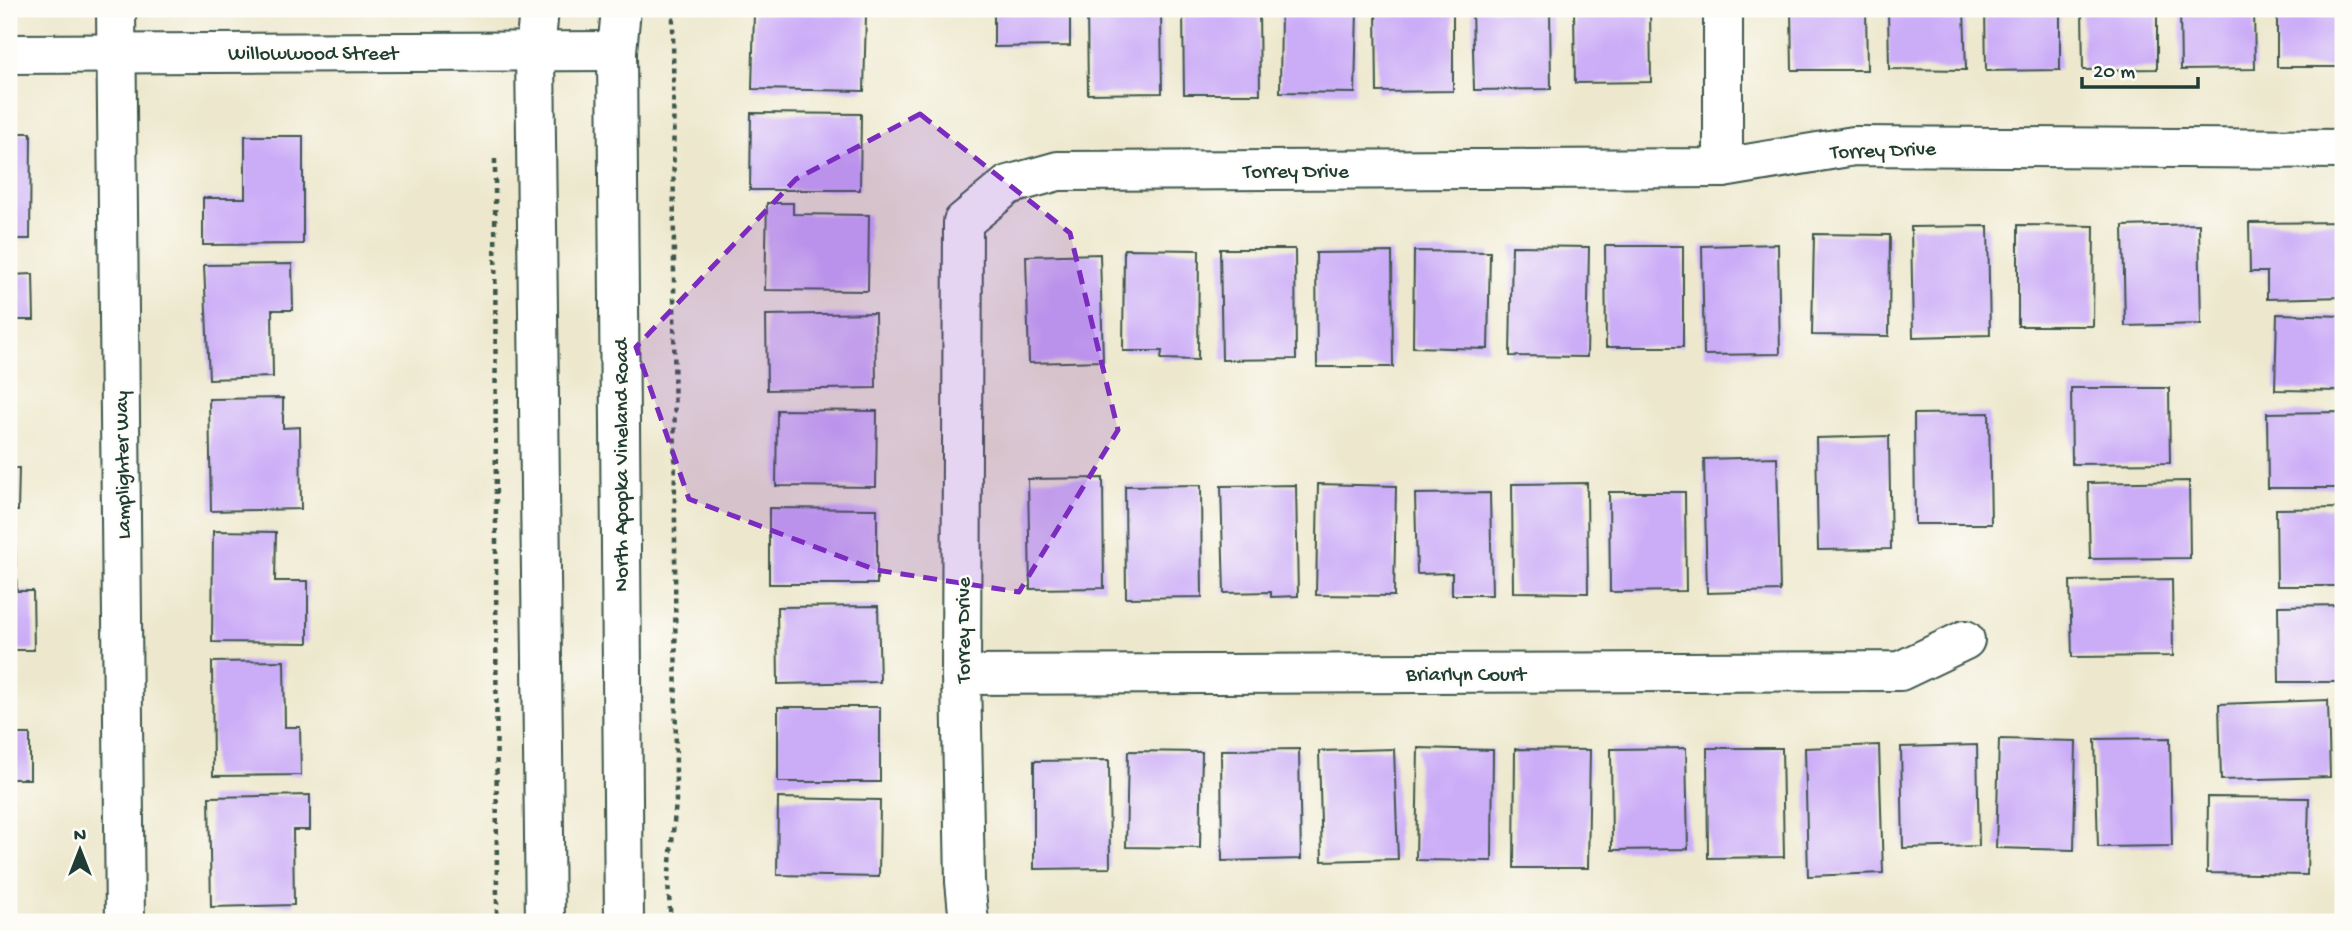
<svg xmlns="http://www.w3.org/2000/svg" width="2352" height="931" viewBox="0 0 2352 931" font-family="'Gochi Hand',sans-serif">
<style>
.building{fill:#cbacf7}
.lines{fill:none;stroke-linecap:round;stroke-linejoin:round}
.minor-casing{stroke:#3e574b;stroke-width:42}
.tertiary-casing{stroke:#3e574b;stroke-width:42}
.path{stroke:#3e574b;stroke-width:4.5;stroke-dasharray:5 5;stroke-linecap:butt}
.minor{stroke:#fff;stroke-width:38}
.tertiary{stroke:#fff;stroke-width:38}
.marked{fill:#7b2cbf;fill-opacity:0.2;stroke:#7b2cbf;stroke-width:5;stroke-dasharray:14 9;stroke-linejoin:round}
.labels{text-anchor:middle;stroke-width:5;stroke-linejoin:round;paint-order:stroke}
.street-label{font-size:21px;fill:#1f3d34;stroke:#fdfcf7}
</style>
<rect width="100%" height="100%" fill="#fdfcf7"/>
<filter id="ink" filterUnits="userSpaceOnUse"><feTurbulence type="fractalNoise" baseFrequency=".0143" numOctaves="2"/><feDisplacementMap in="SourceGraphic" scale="14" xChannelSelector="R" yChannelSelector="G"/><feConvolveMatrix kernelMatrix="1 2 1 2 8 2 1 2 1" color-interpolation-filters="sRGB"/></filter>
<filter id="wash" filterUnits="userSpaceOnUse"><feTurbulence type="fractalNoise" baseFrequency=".00686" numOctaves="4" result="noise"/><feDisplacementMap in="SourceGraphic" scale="28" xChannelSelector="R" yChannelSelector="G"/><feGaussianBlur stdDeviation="1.57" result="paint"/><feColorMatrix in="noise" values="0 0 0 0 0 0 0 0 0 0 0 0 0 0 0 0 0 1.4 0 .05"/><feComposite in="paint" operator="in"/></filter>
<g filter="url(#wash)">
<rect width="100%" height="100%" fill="#ede8cd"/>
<g id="blocks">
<!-- building -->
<g class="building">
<polygon points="994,9 1070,9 1070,46 994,47"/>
<polygon points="1087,9 1161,9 1162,93 1088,94"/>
<polygon points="1183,9 1259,9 1260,94 1184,94"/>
<polygon points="1281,9 1357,9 1355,93 1280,92"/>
<polygon points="1376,9 1453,9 1453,91 1377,92"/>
<polygon points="1472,9 1550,9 1551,89 1474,90"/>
<polygon points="1574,9 1650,9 1651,82 1575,83"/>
<polygon points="1791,9 1866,9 1867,70 1792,70"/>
<polygon points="1888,9 1964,9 1966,70 1889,69"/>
<polygon points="1985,9 2060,9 2060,70 1986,71"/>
<polygon points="2082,9 2157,9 2157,69 2083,70"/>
<polygon points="2180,9 2254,9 2255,69 2181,70"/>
<rect x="2277" y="9" width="66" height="58"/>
<polygon points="754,13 866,15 864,91 752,89"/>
<polygon points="751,113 861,114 860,190 750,190"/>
<polygon points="9,133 31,133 30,239 9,239"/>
<polygon points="245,136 303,136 303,244 203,245 203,198 245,198"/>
<polygon points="767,203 793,203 793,214 869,215 868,291 765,290"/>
<polygon points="2343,222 2343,297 2267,299 2267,272 2250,272 2249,223"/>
<polygon points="2199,224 2201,324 2125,326 2123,226"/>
<polygon points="2018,225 2094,226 2093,326 2018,326"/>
<polygon points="1988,226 1990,335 1913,337 1911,227"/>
<polygon points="1814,234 1890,235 1889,336 1812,335"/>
<polygon points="1778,244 1780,354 1704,355 1702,246"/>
<polygon points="1512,246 1589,247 1587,357 1510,356"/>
<polygon points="1605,246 1683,246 1683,347 1606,347"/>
<polygon points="1124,249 1199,250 1198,360 1161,359 1162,351 1123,351"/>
<polygon points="1220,249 1295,249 1296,359 1222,360"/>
<polygon points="1414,251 1490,252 1488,349 1413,347"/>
<polygon points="1392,252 1393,367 1317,367 1316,253"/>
<polygon points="1100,254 1103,361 1029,363 1026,256"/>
<polygon points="292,264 293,310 272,310 273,377 209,379 204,265"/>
<polygon points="33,274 34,320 9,320 9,275"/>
<polygon points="875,313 876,388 767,390 766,315"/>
<polygon points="2277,314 2343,316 2343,391 2275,390"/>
<polygon points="2071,388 2169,388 2170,463 2072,464"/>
<polygon points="283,398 283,428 300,427 301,509 211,511 209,399"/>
<polygon points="777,410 877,411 876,487 776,486"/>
<polygon points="2343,412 2343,488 2268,488 2267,413"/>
<polygon points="1989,413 1991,524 1915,524 1914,414"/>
<polygon points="1889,436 1891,549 1818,550 1816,438"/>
<polygon points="1777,457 1780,591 1707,593 1704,459"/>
<polygon points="9,468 19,468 18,511 9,511"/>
<polygon points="1103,478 1104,588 1030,589 1028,479"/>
<polygon points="2189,481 2190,558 2090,559 2088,483"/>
<polygon points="1587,483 1588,593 1513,592 1512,484"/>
<polygon points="1318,484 1396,486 1394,596 1316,595"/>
<polygon points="1201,485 1202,597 1126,598 1125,486"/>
<polygon points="1296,485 1298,596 1271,597 1271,592 1224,593 1221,486"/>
<polygon points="1609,492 1685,492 1686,591 1610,592"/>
<polygon points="1490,493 1492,595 1452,595 1452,573 1417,574 1415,494"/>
<polygon points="769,508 877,509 877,584 769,584"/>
<polygon points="2343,508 2343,586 2277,586 2276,509"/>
<polygon points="213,531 276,532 275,581 308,581 308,643 212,642"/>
<polygon points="9,539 15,539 17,591 33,591 34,650 9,650"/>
<polygon points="2172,579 2173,656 2072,657 2070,581"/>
<polygon points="2343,605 2343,682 2279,682 2278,606"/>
<polygon points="878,606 880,682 778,684 777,607"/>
<polygon points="284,661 285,727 300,727 301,775 213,776 212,662"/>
<polygon points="2328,700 2330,777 2221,780 2219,704"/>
<rect x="778" y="707" width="102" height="75"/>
<rect x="9" y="734" width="21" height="45"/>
<polygon points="2170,738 2172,846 2098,847 2095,739"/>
<polygon points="1999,739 2076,741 2074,850 1996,848"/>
<polygon points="1879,745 1883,873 1808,876 1805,748"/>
<polygon points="1977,745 1979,846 1903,848 1901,747"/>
<polygon points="1418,748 1493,750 1492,861 1416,860"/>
<polygon points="1686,748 1688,849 1612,850 1611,749"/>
<polygon points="1707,748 1782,748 1784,857 1708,858"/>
<polygon points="1299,749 1301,859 1222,861 1221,750"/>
<polygon points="1394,749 1398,859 1322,861 1319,751"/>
<polygon points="1515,749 1590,750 1588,868 1514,868"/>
<polygon points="1128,751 1202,752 1200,848 1126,847"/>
<polygon points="1109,760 1110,868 1034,869 1034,761"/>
<polygon points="310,795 310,830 293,830 294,905 211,907 209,797"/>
<polygon points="2208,797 2309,798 2307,875 2207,873"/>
<polygon points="778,798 880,800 879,877 777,875"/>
</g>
</g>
</g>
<g filter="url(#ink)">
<use href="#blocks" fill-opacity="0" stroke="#3e574b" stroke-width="2"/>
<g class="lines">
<defs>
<g id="minor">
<polyline points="116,9 125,922"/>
<polyline points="1723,9 1723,168"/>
<polyline points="9,54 617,51"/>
<polyline points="961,675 1900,671 1965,640"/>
<polyline points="969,922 965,882 961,675 963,222 1008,185 1058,171 1723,168 1854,146 2343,149"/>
</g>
<g id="tertiary">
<polyline points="539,9 535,52 545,922"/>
<polyline points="621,9 617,51 624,922"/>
</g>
</defs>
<!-- minor casing -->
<use href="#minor" class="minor-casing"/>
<!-- tertiary casing -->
<use href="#tertiary" class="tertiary-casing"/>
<!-- path -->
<g class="path">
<polyline points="495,159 497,922"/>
<polyline points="671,922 668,883 676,802 673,9"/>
</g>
<!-- minor -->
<use href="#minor" class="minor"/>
<!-- tertiary -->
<use href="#tertiary" class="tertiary"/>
</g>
</g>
<!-- marked area -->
<path class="marked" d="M920,114L1070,233L1118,430L1019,592L876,570L689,499L636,347L796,179Z"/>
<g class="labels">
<!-- street labels -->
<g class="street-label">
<text x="313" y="59">Willowwood Street</text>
<text transform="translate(1883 149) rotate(-2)" y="7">Torrey Drive</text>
<text x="1296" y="177">Torrey Drive</text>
<text transform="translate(121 465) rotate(-91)" y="7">Lamplighter Way</text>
<text transform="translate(620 465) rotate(-90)" y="7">North Apopka Vineland Road</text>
<text transform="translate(962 630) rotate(-90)" y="7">Torrey Drive</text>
<text x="1466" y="680">Briarlyn Court</text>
</g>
</g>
<!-- margin -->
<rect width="2352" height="931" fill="none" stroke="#fdfcf7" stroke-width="35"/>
<!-- north arrow -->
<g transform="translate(80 850)" stroke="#fdfcf7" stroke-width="5" paint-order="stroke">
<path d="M0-5L12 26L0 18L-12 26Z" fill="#1f3d34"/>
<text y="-10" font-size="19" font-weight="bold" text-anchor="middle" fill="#1f3d34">N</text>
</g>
<!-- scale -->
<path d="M2082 77v10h116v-10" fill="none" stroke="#1f3d34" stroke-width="3.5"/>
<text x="2093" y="77" font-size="21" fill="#1f3d34" stroke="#fdfcf7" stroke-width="5" paint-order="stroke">20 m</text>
</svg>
